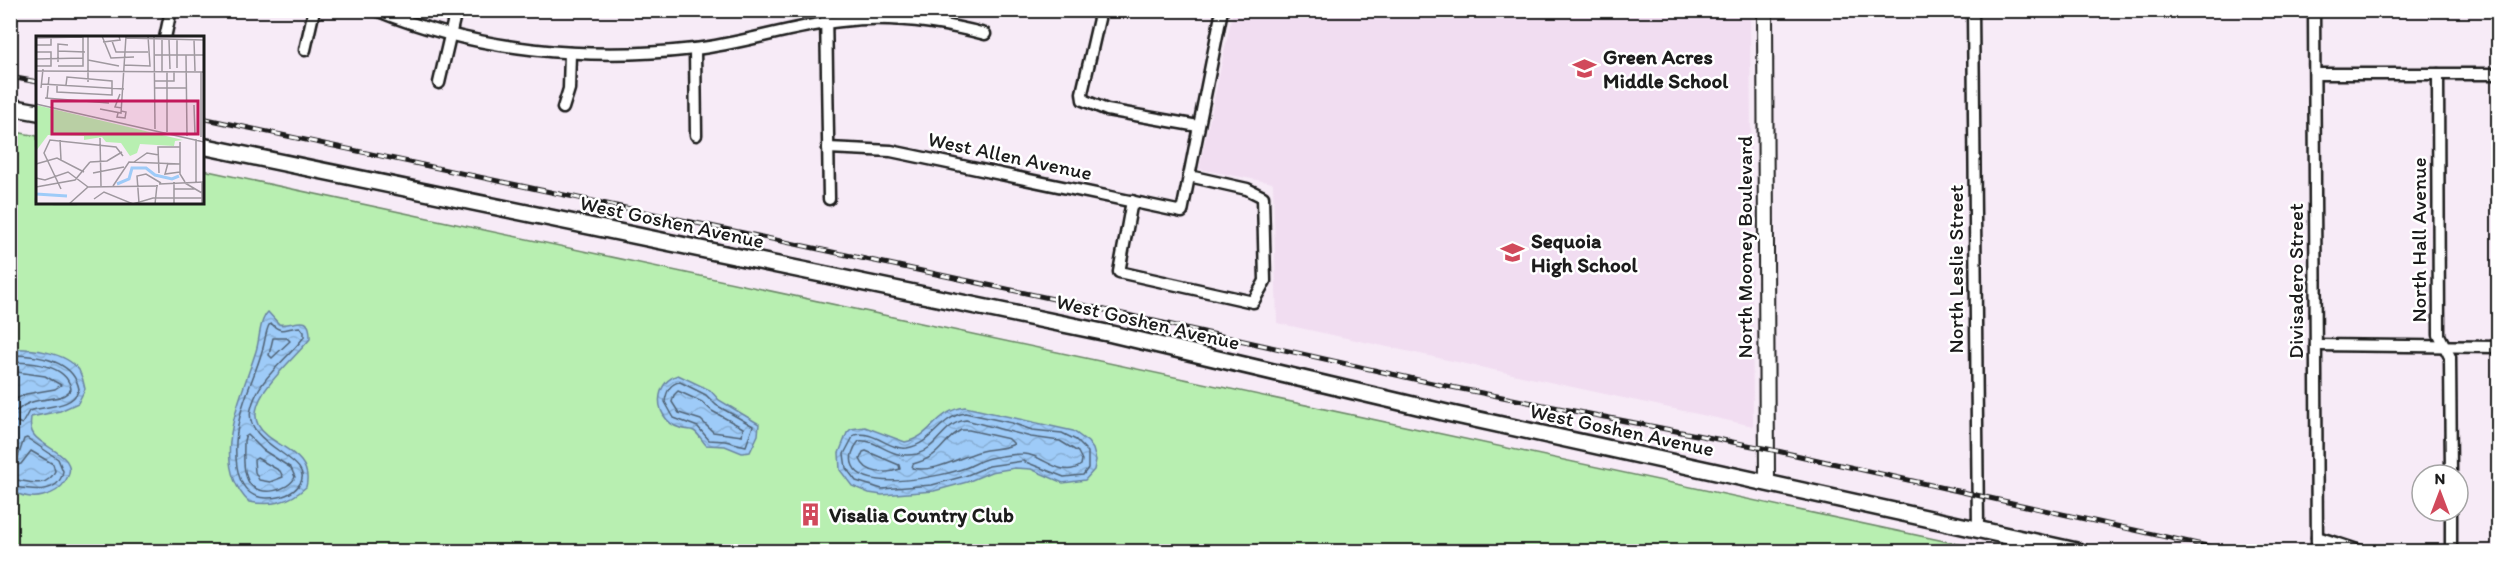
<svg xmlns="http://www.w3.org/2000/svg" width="2509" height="562" viewBox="0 0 2509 562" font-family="Itim,sans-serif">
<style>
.built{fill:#f1ddf1}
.green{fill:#b8efb1;stroke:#6a8666;stroke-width:1.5}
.water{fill:url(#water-waves);stroke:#6a85a0;stroke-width:1.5}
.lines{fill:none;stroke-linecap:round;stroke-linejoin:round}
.shore{stroke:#506274;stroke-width:1.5}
.minor-casing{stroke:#1c1c1c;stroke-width:15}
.tertiary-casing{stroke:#1c1c1c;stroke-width:18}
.secondary-casing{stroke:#1c1c1c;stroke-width:20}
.minor{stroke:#fff;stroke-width:10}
.tertiary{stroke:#fff;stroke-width:14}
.secondary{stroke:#fff;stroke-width:15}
.rail-casing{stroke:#1c1c1c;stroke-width:5}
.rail{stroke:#fff;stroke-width:3;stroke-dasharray:9;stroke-linecap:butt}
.labels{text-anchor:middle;stroke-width:5;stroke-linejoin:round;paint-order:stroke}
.poi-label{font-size:21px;font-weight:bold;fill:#1c1c1c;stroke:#fff;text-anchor:start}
.street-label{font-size:21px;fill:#1c1c1c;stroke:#fff}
.inset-river{fill:none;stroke:#9ecbf8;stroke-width:3}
.inset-road{fill:none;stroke:#9f989f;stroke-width:1.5}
.view{fill:#c2185b;fill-opacity:0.15;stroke:#c2185b;stroke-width:3}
.inset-edge{fill:none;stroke:#1c1c1c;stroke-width:3}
</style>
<defs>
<pattern id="water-waves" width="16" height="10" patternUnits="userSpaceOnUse" patternTransform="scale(1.5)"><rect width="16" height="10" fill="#9ecbf8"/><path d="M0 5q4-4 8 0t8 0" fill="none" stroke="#88aed4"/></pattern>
</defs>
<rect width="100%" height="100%" fill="#f7ebf7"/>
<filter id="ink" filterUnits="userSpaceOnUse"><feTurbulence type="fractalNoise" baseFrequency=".0167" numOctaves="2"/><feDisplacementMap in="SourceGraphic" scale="12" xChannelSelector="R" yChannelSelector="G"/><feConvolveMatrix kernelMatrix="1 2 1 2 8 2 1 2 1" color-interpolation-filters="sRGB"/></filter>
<g filter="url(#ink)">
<!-- built -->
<polygon class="built" points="1233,11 1750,11 1753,426 1277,323 1273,183 1199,169"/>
<!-- green -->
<polygon class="green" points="10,131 37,136 38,202 202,202 203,170 1991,551 11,551"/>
<!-- water -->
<g class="water">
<path d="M268,312L279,324C294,327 311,310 310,339C295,357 277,372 264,392C229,448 318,438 306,487C289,503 271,506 249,502C208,462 242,396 256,351C260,339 259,321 268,312Z"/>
<path d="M10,349C31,348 66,352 79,370C82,376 84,383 85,389L78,403L60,411L31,417C30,424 30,430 34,435C44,449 81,456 66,480C61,489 52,494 43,496C32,499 21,496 11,491V457L17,440L11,421Z"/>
<path d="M678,375L710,390L719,400L759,424L758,435L750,452L742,453L725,446L706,445C702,441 699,434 694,431C690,429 684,430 680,428C666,424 657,409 660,395C662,385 669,378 678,375Z"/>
<path d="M965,407L1073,431L1088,442L1093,449L1096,460L1094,470L1085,480L1063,483L1031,469L1015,468L991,472L967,482L934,491L882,495L869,493L852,486L840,470L839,453L847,433L851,429L865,427L905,442C932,437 935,411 965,407Z"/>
</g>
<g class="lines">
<!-- shore -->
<g class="shore">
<path d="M272,324C281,335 288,327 300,327L304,332V337C286,361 258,378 251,409C242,446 319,459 299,485C292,495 278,498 267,498C229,498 234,442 240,416C245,394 256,373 262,351C265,343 265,333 269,325Z"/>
<polygon points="273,338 287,338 290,341 272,358 269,355"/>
<path d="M10,355C37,355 73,359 79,389C72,409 46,405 29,411L22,424L10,419"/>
<path d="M10,362C31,362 67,365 71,389C61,403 41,396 27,404C19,407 20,412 10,411"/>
<polyline points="10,371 45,376 61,385 55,389 26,394 10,402"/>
<path d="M680,382L706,395L716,405L753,426L746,446L725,441L709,440L698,427L674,418L665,402C666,393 670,383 680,382Z"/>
<polygon points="678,391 702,402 712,411 743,428 742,436 713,432 701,420 679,413 672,402 674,395"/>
<path d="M965,413L1012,423L1032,430L1062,433L1076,440L1088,452V468L1083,475L1064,477L1023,461L989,466L965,476L932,485L882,489L856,481L846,468L844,454L854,435C875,430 888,450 907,448C933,444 939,417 965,413Z"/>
<path d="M966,420L1031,437L1060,441L1078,452L1082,460L1081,465C1061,480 1042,453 1022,454C1015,454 992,457 986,459C979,461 972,466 965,468C943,476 865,493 853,466C849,458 853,448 859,441C880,439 888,460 917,454C938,448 943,423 966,420Z"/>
<path d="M961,430H969L1009,439L1014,444C1005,449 997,448 986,450C964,454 936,474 912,468L913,464C943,456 940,442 961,430Z"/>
<path d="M248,435L263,450L291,468L295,477C289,491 260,497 250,484C242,473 244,454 244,441L245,437Z"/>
<path d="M866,451L899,465L900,469C887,474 866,475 860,459L863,452Z"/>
<polygon points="257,458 280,471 283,477 270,482 259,480 255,472 254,460"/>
<path d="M10,459L18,457L24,439L27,438L58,459L63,471C59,497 27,489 10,486"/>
<path d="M10,467L21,464L31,451L53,464L55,471C46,491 26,480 10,479"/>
</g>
<defs>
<g id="minor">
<path d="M376,10C476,51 587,61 694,49C743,44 791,26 841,21C889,15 939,22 985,34"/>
<polyline points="826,10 829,199"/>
<polyline points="1101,10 1082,93 1083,100 1107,110 1198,126"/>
<polyline points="1973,10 1978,528"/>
<polyline points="2314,10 2317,552"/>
<polyline points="165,38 171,10"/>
<polyline points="695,49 696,135"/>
<polyline points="305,50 314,10"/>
<polyline points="2315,74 2498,74"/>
<polyline points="2438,74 2439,335 2450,357 2451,475"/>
<polyline points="439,83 456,10"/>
<polyline points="563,108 569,89 570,53"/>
<polyline points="828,148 891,151 1182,212 1222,10"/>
<polyline points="1132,201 1119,272 1253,302 1265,281 1263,197 1247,189 1189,176"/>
<polyline points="2316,345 2498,347"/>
<polyline points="2451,511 2451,552"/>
<polyline points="2317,537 2363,552"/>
</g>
<polyline id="tertiary" points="1765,10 1767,483"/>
<g id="secondary">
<polyline points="10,107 38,112"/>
<polyline points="202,146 1112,334 1447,413 2081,552"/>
</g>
</defs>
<!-- minor casing -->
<use href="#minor" class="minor-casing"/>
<!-- tertiary casing -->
<use href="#tertiary" class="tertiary-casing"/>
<!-- secondary casing -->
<use href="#secondary" class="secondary-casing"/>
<!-- minor -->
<use href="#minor" class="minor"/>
<!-- tertiary -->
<use href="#tertiary" class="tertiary"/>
<!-- secondary -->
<use href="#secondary" class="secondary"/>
<defs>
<g id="rail">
<polyline points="10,77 38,82"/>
<polyline points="202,118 1096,308 1441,385 1768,449 2234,552"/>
</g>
</defs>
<!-- rail casing -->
<use href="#rail" class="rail-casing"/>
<!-- rail -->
<use href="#rail" class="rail"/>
</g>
</g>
<!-- icons -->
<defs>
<symbol id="school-bare" viewBox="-9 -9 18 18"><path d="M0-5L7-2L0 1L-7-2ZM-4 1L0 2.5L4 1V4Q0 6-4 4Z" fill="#d1495b" stroke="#fff" stroke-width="2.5" paint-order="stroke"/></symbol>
<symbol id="building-bare" viewBox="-9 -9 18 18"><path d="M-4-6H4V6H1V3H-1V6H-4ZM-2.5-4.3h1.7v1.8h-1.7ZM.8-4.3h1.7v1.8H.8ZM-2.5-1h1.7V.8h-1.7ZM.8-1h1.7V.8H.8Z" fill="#d1495b" stroke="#fff" stroke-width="2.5" paint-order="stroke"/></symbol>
</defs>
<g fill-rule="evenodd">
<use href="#school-bare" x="1568" y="52" width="33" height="33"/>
<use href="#school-bare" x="1496" y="236" width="33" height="33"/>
<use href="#building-bare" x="794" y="498" width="33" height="33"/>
</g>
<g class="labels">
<!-- poi labels -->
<g class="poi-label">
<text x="1603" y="64">Green Acres<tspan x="1603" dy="24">Middle School</tspan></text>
<text x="1531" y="248">Sequoia<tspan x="1531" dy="24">High School</tspan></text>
<text x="829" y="522">Visalia Country Club</text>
</g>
<!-- street labels -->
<g class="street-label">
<text transform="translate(1010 156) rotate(12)" y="7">West Allen Avenue</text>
<text transform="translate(672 222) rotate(12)" y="7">West Goshen Avenue</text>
<text transform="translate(2419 240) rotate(-90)" y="7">North Hall Avenue</text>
<text transform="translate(1745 247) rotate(-90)" y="7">North Mooney Boulevard</text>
<text transform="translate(1956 269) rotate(-90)" y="7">North Leslie Street</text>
<text transform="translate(2296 281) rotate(-90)" y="7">Divisadero Street</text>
<text transform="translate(1148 322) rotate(13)" y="7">West Goshen Avenue</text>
<text transform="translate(1622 430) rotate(12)" y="7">West Goshen Avenue</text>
</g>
</g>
<!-- overview -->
<g transform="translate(36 36)">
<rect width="168" height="168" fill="#f7ebf7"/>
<path d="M0,69L147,104L139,105L138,110L104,108L101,117L94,120L85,107L70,106L66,101L48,104V100L12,99L0,115Z" fill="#b8efb1"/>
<path class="inset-river" d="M81,148L93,143L96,132H110L119,139L136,143L143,140M0,158L31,160"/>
<path class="inset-road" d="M52,0V46M66,0L75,22L98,21M118,0L119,93M0,2L47,1M90,2L168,4M126,4V35M133,4L134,33M158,4L159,35M76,5L80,16H112M67,6L84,4L83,0M0,9H15V0M22,15L49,16M0,16H15V30H0M119,19H168M150,19L151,100M0,23L47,22M52,24L83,30M22,26V8L32,9M88,29L114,30L112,0M22,30H47V0M141,32V4M0,35L168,36M131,35V96M165,36V101M119,45H138V35M6,48L88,53M21,49V56L76,59V45L31,41L30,49M5,52L7,33M119,52H151M84,58L79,71L86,72M9,62L73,67M11,63L13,41M0,68L168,106M158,69L159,99M64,73L85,77L90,0M82,77L81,81L89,82L90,76L85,75M64,102L65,150M24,104L25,124M144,106V138L149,146M54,126L71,125L86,116M98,126L111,117L123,119M132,127L129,138L144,136M0,128L21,122L48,136M57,137L88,131M123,137L122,111H144M0,142L9,144L32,136L52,151M138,146V168M160,146V103M166,146V168M149,147L166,157M123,148L168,146M77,150L93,126L144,128M0,151L39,144L54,126M25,153L8,117L14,104L80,111L87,120M138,153H159M58,163L68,156L97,168L117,162H166M103,167L101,140L110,138L125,147M33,168L52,151L122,150M119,168L121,149"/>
<path class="view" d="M16,65H162V98H16Z"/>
<rect width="168" height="168" class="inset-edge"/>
</g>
<!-- margin -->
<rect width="2509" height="562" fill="none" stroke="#fff" stroke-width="36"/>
<rect x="18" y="18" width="2473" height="526" fill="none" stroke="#1c1c1c" stroke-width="2" filter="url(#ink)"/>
<!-- north arrow -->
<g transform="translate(2440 493)"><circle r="28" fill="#ffffff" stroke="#a4a4a4" stroke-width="1.5"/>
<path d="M0-4.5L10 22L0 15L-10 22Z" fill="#d1495b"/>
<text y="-9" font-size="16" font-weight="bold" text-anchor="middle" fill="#1c1c1c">N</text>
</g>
</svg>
